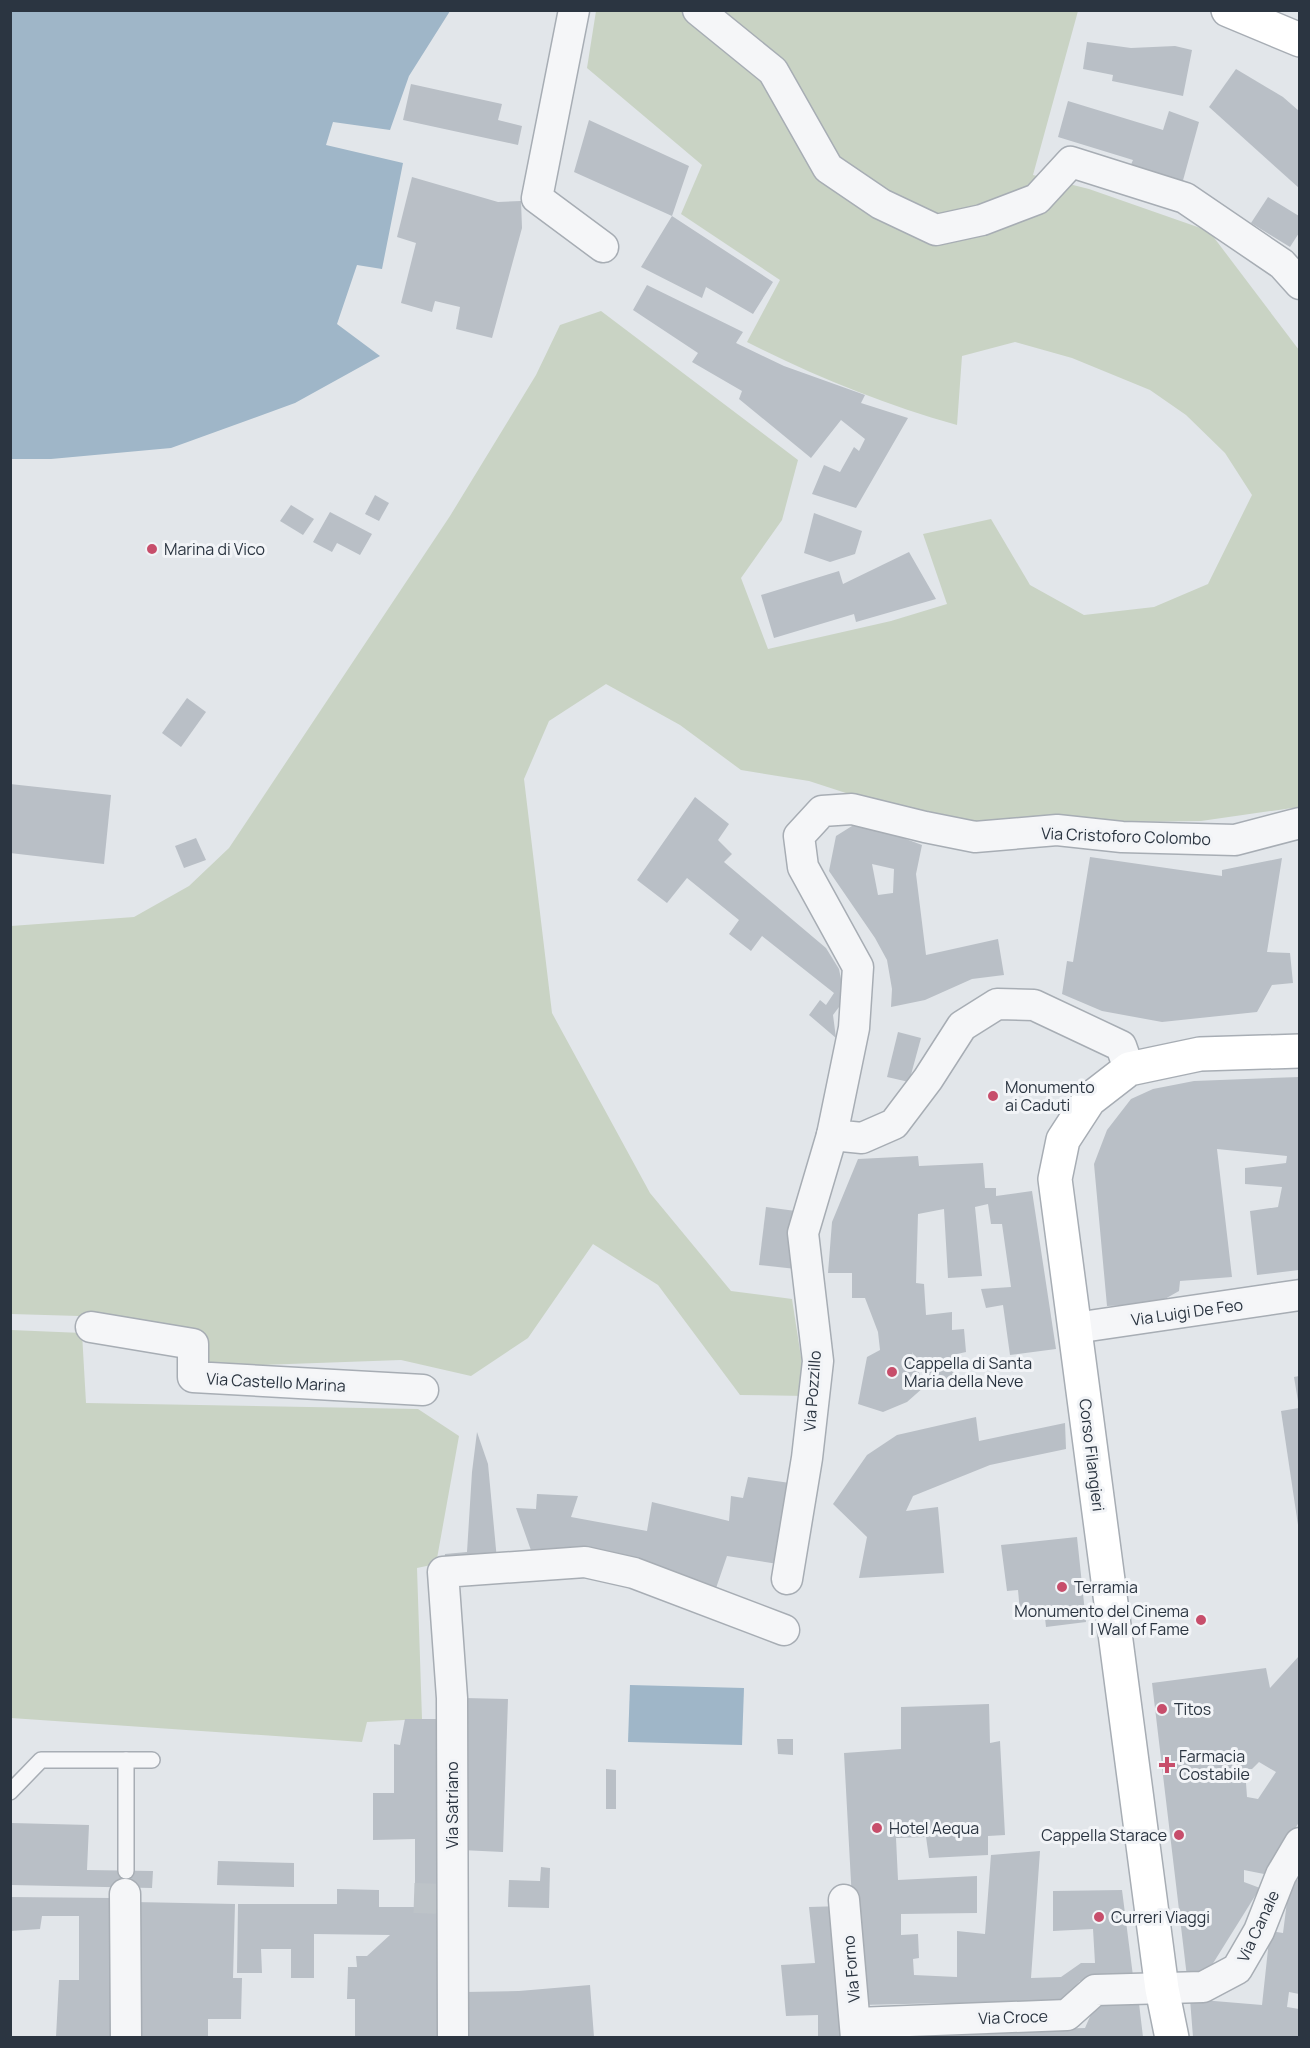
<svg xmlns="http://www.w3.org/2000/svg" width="1310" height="2048" viewBox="0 0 1310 2048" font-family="Manrope,sans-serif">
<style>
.green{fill:#c9d3c4}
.water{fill:#9fb6c8}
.building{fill:#b9bfc6;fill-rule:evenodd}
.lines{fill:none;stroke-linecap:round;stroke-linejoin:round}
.street-tunnel{stroke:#bdc3c8;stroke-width:30;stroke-dasharray:30 15;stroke-linecap:butt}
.lane-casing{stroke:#a7adb4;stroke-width:18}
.street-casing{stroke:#a7adb4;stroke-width:33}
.secondary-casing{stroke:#a7adb4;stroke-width:36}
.lane{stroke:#f5f6f8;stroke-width:15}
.street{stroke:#f5f6f8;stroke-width:30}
.secondary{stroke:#fff;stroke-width:33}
.poi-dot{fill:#c74e6b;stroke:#f2f4f7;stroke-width:2}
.labels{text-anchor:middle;stroke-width:6;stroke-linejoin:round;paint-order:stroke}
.poi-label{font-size:16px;fill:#2b3541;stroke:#f2f4f7;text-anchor:start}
.street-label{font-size:16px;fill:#2b3541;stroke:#f2f4f7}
</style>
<rect width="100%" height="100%" fill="#e2e6ea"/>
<!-- green -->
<g class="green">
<path d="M596,11H1078L1033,175L1089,189L1209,231L1299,350V807L1201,821L1127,822L1051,818L993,824L929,820L809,781L741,770L680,725L606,684L549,721L524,779L552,1013L650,1193L731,1291L792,1299L807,1396L740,1395L658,1285L593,1244L528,1338L471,1376L401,1360L206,1367L113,1317L11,1314V926L134,917L189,886L229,848L450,516L536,375L560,325L601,311L798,460L782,520L741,578L768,649L891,621L947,604L923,534L991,519L1030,585L1084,615L1154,607L1208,584L1252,495L1225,453L1186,415L1150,390L1072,358L1015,342L962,356L957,425C885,405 814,376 747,342L780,280L681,214L702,165L587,68Z"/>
<polygon points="11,1330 82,1333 86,1403 418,1409 459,1436 436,1564 417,1568 422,1719 367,1722 362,1742 11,1718"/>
</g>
<!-- water -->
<g class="water">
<polygon points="10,11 450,11 409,76 390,130 333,122 326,145 403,163 382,269 357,265 337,324 380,356 295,403 171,448 51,459 11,459"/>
<polygon points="630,1685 744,1688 742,1745 628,1742"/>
</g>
<!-- building -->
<g class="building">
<polygon points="1087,42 1131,48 1175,46 1192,50 1183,96 1112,81 1113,75 1083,69"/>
<polygon points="1236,69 1283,97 1299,111 1299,188 1209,107"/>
<polygon points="411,84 502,104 498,120 522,126 518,145 403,120"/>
<polygon points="1068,101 1163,130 1169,111 1199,122 1182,184 1129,169 1133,160 1058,137"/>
<polygon points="589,120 689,166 672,216 773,282 753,314 706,287 702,298 641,267 672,216 574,172"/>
<polygon points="412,177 498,202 521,201 522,228 492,338 456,329 460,307 435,301 432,312 401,303 416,243 397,237"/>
<polygon points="1268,197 1299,216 1299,233 1290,247 1251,223"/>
<polygon points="647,285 743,332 736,343 784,366 865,395 861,403 908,418 856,508 812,494 824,465 840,472 854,447 859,451 865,439 841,420 811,458 739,399 742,391 692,362 698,353 633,310"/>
<polygon points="375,495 389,503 379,521 365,514"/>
<polygon points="291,505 314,519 303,535 280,521"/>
<polygon points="330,512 372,534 360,555 337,543 332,552 313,542"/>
<polygon points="814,513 862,531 855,554 830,562 804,553"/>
<polygon points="909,552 936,599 856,622 854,614 774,638 761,595 839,571 843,584"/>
<polygon points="187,698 206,712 181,747 162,733"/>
<polygon points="10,784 111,795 104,864 10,853"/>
<polygon points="695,797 729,824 718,840 732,854 724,862 826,948 839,969 845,999 833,1015 836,1038 809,1015 820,1000 826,1005 834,993 762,936 751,951 729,934 739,920 687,878 667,903 637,880"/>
<path d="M852,826H871L922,845L916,874L926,955L998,939L1004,975L972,979L925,1000L891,1007L892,989L887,960L875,938L829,871L836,836ZM872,864L894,869L893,893L878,895Z"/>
<polygon points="196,838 206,860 184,868 175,846"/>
<polygon points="1090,857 1222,876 1222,870 1282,858 1267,952 1290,953 1293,983 1272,985 1257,1012 1162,1022 1102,1011 1062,994 1067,961 1073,962"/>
<polygon points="898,1032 921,1038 909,1082 887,1077"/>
<polygon points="1299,1077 1299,1270 1257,1275 1250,1211 1278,1207 1282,1187 1245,1184 1245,1168 1286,1163 1287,1156 1217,1149 1232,1277 1180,1281 1179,1291 1156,1304 1107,1306 1094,1164 1107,1130 1131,1099 1153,1089 1194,1081"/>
<polygon points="918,1156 919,1166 983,1163 985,1188 996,1188 996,1196 1032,1191 1056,1349 1010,1355 1003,1305 986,1308 981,1289 1011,1287 1002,1224 991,1224 988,1204 975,1207 982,1276 948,1278 944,1209 918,1214 916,1283 924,1284 926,1315 952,1312 952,1330 964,1329 966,1352 957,1354 957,1379 929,1380 912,1352 924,1387 907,1402 883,1412 858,1404 867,1357 880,1350 878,1332 865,1298 852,1298 852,1273 828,1273 832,1222 858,1159"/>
<polygon points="766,1207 803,1212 796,1269 759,1265"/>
<polygon points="1299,1376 1299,1401 1298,1401 1294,1377"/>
<polygon points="1299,1408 1299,1524 1298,1525 1281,1411"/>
<polygon points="976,1417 979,1441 1065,1423 1066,1449 990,1465 913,1496 906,1511 938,1507 944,1573 859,1578 867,1537 833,1504 867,1455 897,1435"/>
<polygon points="477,1432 488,1464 497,1560 444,1563 445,1554 467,1552 472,1472"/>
<polygon points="748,1477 797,1484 784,1565 727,1556 714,1594 533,1556 516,1508 536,1509 537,1494 578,1496 571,1517 647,1531 652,1502 729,1521 731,1496 743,1498"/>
<polygon points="1077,1537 1086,1622 1046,1627 1044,1609 1020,1612 1018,1590 1007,1591 1001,1545"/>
<path d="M1299,1656V1822L1269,1875L1244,1870V1882L1260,1888L1207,1973L1187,1977L1152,1683L1266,1668L1270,1688ZM1259,1762L1276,1772L1258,1799L1247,1797L1245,1769H1252Z"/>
<polygon points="464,1698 508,1699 503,1852 461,1850"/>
<polygon points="989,1704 990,1743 1000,1741 1005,1835 988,1836 988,1855 929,1858 926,1837 896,1838 898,1880 977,1876 977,1913 901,1914 901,1935 918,1934 919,1958 913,1959 914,1975 957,1977 957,1931 985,1934 991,1855 1040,1851 1031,1978 1061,1977 1081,1963 1095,1963 1093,1929 1053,1931 1053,1891 1122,1890 1133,1976 1080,1981 1060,2004 1030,2008 948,2003 861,2005 854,1937 844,1753 901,1749 901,1707"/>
<polygon points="405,1719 443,1719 444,2037 355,2037 355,1999 347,1999 348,1967 357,1967 356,1956 367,1956 390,1935 314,1934 314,1978 291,1978 291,1949 261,1949 262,1973 237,1973 238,1904 337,1904 337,1889 379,1890 379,1907 415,1907 415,1839 373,1840 373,1793 394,1793 394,1744 400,1745"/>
<polygon points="777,1739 793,1739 793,1755 778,1754"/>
<polygon points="606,1769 616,1770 616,1809 606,1809"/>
<polygon points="12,1823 89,1825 87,1870 153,1871 152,1888 11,1885"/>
<polygon points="218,1861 294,1863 294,1887 217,1885"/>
<polygon points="541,1867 550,1868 549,1908 508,1907 509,1880 540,1881"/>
<polygon points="1290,1878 1299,1880 1299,1994 1289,1992 1287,2007 1299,2009 1299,2037 1193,2037 1190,1999 1262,2005 1270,1931 1283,1933"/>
<polygon points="10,1897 112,1898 112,2037 56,2037 59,1980 79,1980 79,1916 42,1916 40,1929 10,1931"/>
<polygon points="134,1902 235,1904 233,1978 242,1978 241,2019 208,2019 208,2037 134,2037"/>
<polygon points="842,1906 850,2037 818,2037 818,2015 786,2016 781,1965 815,1963 809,1907"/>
<polygon points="590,1985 594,2037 464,2037 465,1992 519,1991"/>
<polygon points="1138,1995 1143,2037 947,2037 947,2035 1008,2030 1085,2028 1098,1998"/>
</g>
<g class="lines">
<!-- street-tunnel -->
<polyline class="street-tunnel" points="414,1898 445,1899"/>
<defs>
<g id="lane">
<polyline points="10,1792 41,1760 152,1760"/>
<polyline points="126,1871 126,1760"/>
</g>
<g id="street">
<polyline points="574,10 537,198 603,247"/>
<polyline points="698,10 773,71 828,168 881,204 936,230 982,220 1037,199 1071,162 1185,198 1282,264 1300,284"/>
<polyline points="1129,1069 1121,1046 1034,1005 997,1004 962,1026 928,1079 894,1124 862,1138 832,1135 854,1028 858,967 803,867 799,836 822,811 852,809 925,827 975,837 1057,830 1122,837 1235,840 1300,823"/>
<polyline points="91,1327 193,1344 193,1377 423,1390"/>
<polyline points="1075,1328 1300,1295"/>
<polyline points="787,1579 807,1458 818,1361 803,1233 832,1135"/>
<polyline points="125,1894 126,2038"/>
<polyline points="844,1900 856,2038"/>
<polyline points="856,2023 1067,2015 1095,1990 1203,1987 1237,1969 1259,1931 1281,1875 1300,1843"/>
<polyline points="453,2038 452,1698 443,1572 585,1562 634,1573 784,1630"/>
</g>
<g id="secondary">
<polyline points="1228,10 1300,40"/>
<polyline points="1172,2038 1162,1989 1055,1179 1063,1140 1089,1100 1129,1069 1200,1054 1300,1051"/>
</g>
</defs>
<!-- lane casing -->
<use href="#lane" class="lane-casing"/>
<!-- street casing -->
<use href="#street" class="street-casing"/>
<!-- secondary casing -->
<use href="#secondary" class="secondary-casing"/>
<!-- lane -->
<use href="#lane" class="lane"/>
<!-- street -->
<use href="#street" class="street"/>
<!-- secondary -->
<use href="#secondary" class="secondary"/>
</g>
<!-- markers -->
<g class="poi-dot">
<circle cx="152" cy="549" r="6"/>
<circle cx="993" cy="1096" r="6"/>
<circle cx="892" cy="1372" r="6"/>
<circle cx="1062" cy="1587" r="6"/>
<circle cx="1201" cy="1620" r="6"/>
<circle cx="1162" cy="1709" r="6"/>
<path d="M1164 1756h6v6h6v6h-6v6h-6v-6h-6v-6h6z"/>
<circle cx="877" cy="1828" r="6"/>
<circle cx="1179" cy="1835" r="6"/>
<circle cx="1099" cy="1917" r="6"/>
</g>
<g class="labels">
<!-- poi labels -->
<g class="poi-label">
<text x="164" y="555">Marina di Vico</text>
<text x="1005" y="1093">Monumento<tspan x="1005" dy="18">ai Caduti</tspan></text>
<text x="904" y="1369">Cappella di Santa<tspan x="904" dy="18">Maria della Neve</tspan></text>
<text x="1074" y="1593">Terramia</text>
<text x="1189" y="1617" text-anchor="end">Monumento del Cinema<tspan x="1189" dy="18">| Wall of Fame</tspan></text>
<text x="1174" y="1715">Titos</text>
<text x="1179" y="1762">Farmacia<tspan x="1179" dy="18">Costabile</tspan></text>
<text x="889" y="1834">Hotel Aequa</text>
<text x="1167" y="1841" text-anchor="end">Cappella Starace</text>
<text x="1111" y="1923">Curreri Viaggi</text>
</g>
<!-- street labels -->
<g class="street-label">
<text transform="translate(1126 836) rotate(2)" y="6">Via Cristoforo Colombo</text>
<text transform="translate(1187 1312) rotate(-8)" y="6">Via Luigi De Feo</text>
<text transform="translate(276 1382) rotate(3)" y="6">Via Castello Marina</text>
<text transform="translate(812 1391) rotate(-86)" y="6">Via Pozzillo</text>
<text transform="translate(1092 1455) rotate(83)" y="6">Corso Filangieri</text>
<text transform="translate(452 1805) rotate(-90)" y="6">Via Satriano</text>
<text transform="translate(1258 1926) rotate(-65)" y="6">Via Canale</text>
<text transform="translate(851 1969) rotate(-95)" y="6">Via Forno</text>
<text transform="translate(1013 2017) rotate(-2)" y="6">Via Croce</text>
</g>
</g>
<!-- border -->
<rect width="1310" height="2048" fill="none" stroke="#2b3541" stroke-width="24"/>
</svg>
